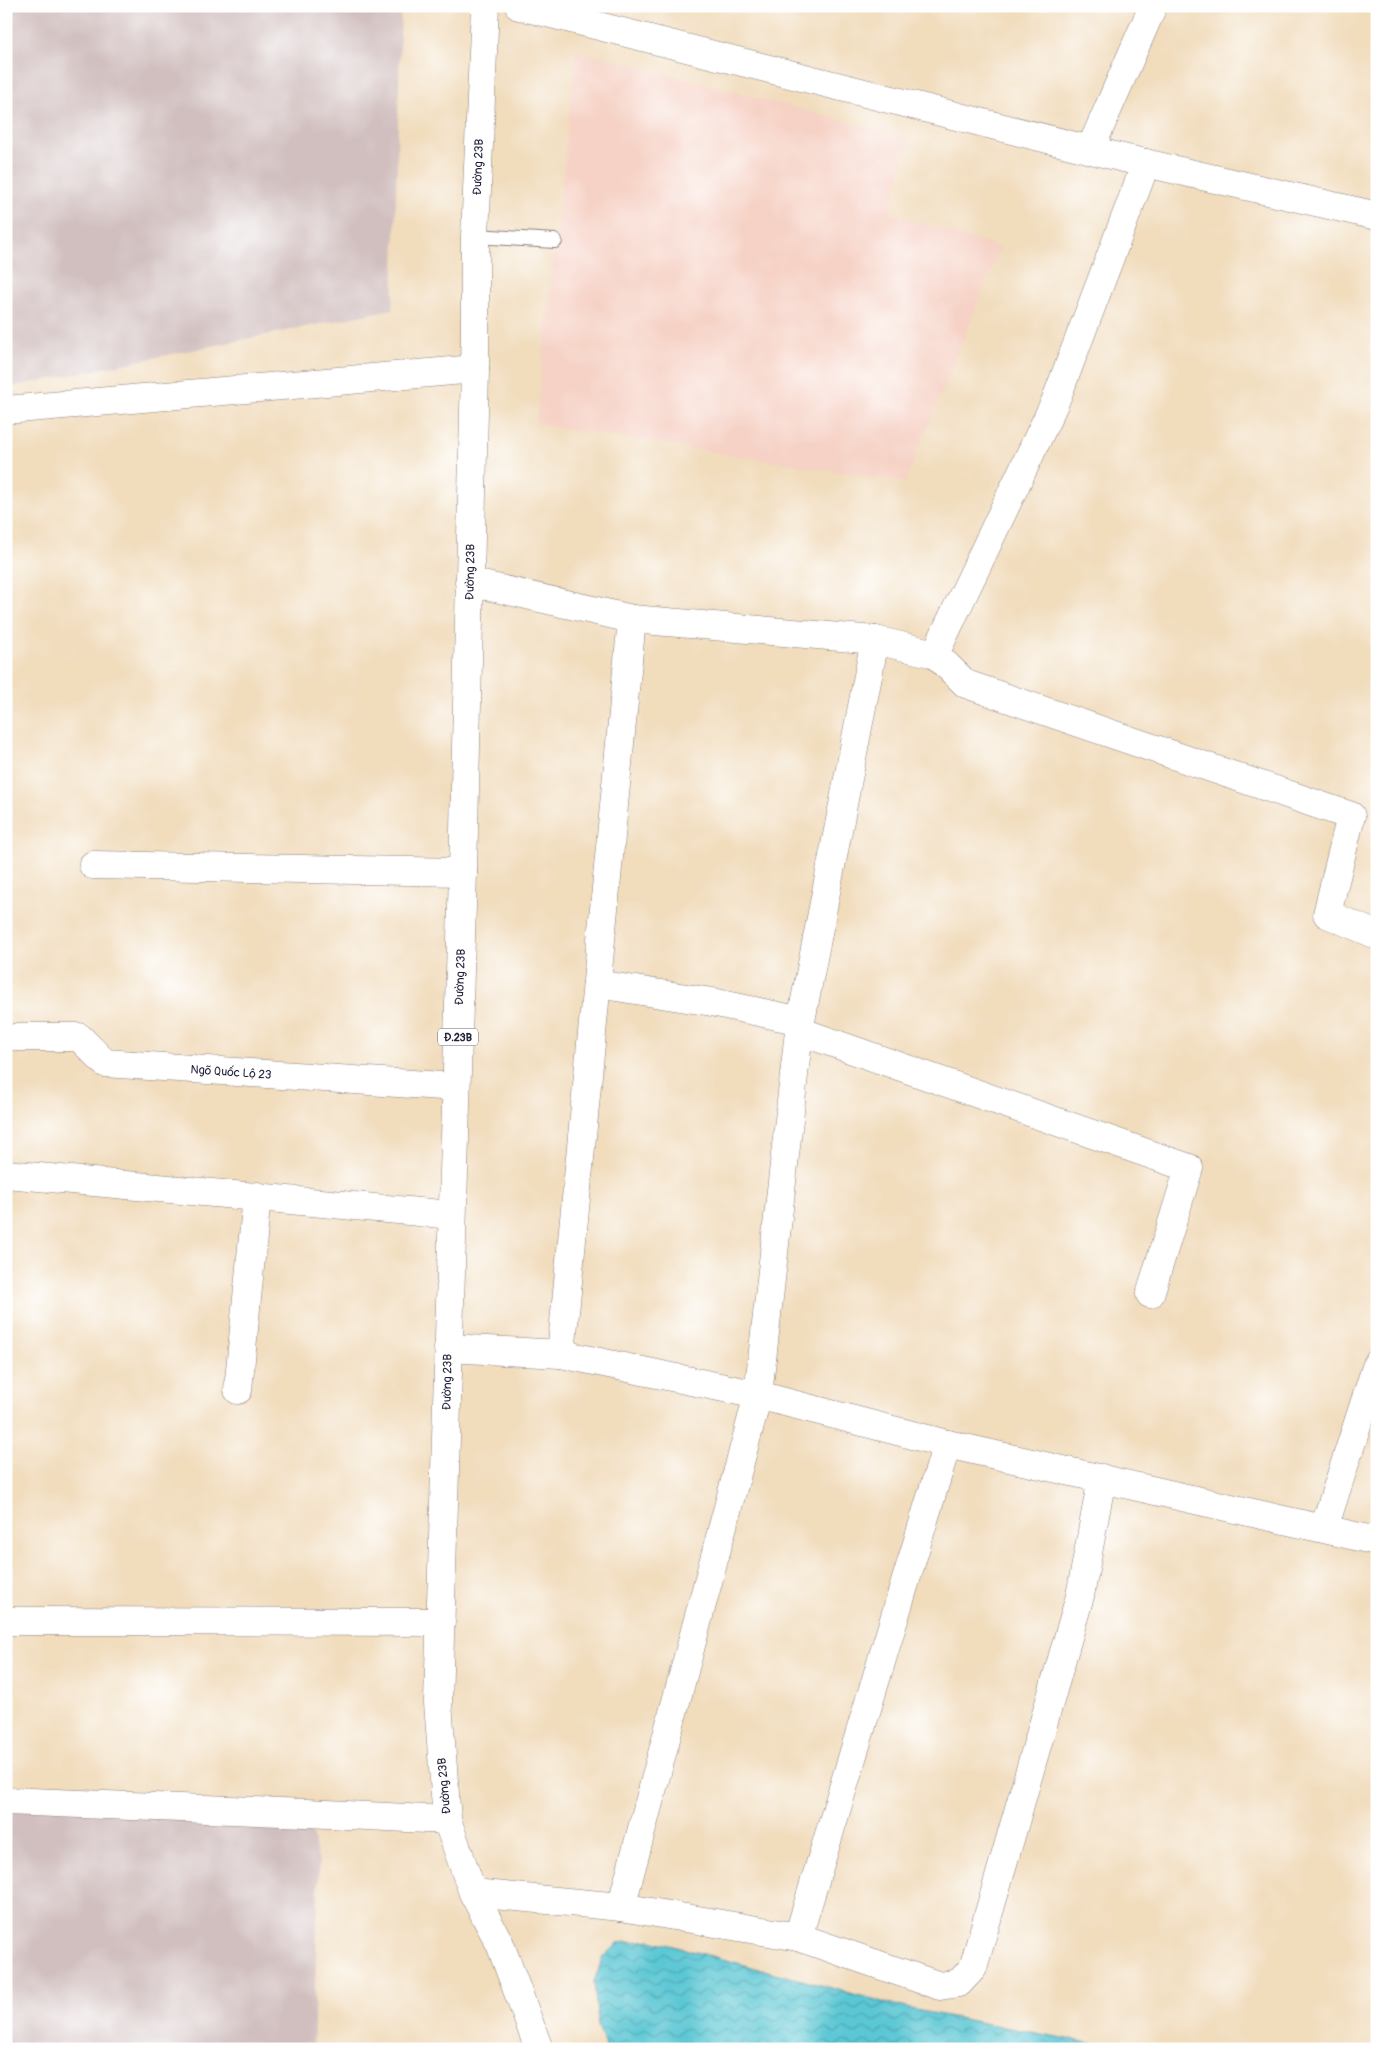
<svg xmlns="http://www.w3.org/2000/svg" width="1383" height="2055" viewBox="0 0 1383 2055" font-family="Pangolin,sans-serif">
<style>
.built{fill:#f6d1c5}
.industrial{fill:#d1bfbf}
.water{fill:url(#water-waves);stroke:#3e7488}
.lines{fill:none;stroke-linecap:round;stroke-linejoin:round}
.service-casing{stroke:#8a7f7c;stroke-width:16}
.minor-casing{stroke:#8a7f7c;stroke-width:29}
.primary-casing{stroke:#8a7f7c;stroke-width:29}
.service{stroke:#fff;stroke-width:14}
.minor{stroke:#fff;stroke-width:28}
.primary{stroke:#fff;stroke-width:28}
.labels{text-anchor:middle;stroke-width:4;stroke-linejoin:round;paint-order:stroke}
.shield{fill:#fff;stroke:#646476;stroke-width:1}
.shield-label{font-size:11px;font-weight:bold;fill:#22223b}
.street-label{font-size:12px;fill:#22223b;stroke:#fff}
</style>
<defs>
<pattern id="water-waves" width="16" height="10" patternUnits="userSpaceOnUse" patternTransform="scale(1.25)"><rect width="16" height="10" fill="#5bc7d4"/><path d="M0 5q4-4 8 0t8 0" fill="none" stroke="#4ba1ad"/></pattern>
</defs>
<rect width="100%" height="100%" fill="#fff"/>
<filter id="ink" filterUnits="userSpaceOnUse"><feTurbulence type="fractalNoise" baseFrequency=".02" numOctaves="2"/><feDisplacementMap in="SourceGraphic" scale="10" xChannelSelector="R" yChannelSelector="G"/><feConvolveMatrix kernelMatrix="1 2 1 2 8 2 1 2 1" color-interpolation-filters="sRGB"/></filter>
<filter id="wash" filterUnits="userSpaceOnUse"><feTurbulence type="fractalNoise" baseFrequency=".0096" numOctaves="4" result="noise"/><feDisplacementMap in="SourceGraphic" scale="20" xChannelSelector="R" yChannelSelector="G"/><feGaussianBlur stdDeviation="1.12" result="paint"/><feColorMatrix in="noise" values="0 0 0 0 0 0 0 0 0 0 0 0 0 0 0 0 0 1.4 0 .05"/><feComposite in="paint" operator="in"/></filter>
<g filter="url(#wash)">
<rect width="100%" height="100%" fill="#f1dcbc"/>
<!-- built -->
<polygon class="built" points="576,50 909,138 890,213 1000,248 905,482 536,424"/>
<!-- industrial -->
<g class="industrial">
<polygon points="6,6 401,6 393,309 6,388"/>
<polygon points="6,1801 307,1813 319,1862 313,2049 6,2049"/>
</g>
<!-- water -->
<polygon class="water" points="651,1940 910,2009 1120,2049 606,2049 598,2025 594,1982 603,1957 618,1943"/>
</g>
<g filter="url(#ink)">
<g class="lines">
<defs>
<polyline id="service" points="475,236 555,241"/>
<g id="minor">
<polyline points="519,6 1119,157 1377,216"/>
<polyline points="1090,150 1153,6"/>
<polyline points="6,410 475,369"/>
<polyline points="469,582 632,619"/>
<polyline points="935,654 966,684 1351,816 1327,914 1377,935"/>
<polyline points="93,865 463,872"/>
<polyline points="597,984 712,1002 801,1021"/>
<polyline points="799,1031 1189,1168 1150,1294"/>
<polyline points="18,1037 79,1037 105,1063 456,1087"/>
<polyline points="6,1174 452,1215"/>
<polyline points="448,1348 561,1354 758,1395 947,1444 1377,1541"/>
<polyline points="561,1354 632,619 875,640"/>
<polyline points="238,1390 257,1196"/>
<polyline points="1324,1528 1377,1364"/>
<polyline points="6,1621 441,1622"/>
<polyline points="6,1801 307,1813 447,1820"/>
<polyline points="473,1893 621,1907 798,1937 940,1986 959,1983 973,1968 1080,1596 1102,1478"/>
<polyline points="621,1907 758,1395 799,1031 875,640 935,654 1055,402 1146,163"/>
<polyline points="798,1937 947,1444"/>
</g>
<polyline id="primary" points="485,6 475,236 475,369 463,872 438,1703 447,1820 473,1893 500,1944 539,2049"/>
</defs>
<!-- service casing -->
<use href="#service" class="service-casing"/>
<!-- minor casing -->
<use href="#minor" class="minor-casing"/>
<!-- primary casing -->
<use href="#primary" class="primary-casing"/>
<!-- service -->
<use href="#service" class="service"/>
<!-- minor -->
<use href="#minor" class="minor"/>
<!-- primary -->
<use href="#primary" class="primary"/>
</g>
</g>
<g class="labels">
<!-- shield labels -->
<rect class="shield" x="438" y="1028.5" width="40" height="17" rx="4"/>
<g class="shield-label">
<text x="458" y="1041">Đ.23B</text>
</g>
<!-- street labels -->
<g class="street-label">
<text transform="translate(478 167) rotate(-88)" y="4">Đường 23B</text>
<text transform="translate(470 572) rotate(-89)" y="4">Đường 23B</text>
<text transform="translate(460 977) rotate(-88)" y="4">Đường 23B</text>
<text transform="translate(231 1072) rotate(4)" y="4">Ngõ Quốc Lộ 23</text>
<text transform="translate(447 1382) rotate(-89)" y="4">Đường 23B</text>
<text transform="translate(444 1786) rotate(-95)" y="4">Đường 23B</text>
</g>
</g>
<!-- margin -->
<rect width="1383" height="2055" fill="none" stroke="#fff" stroke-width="25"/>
</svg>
